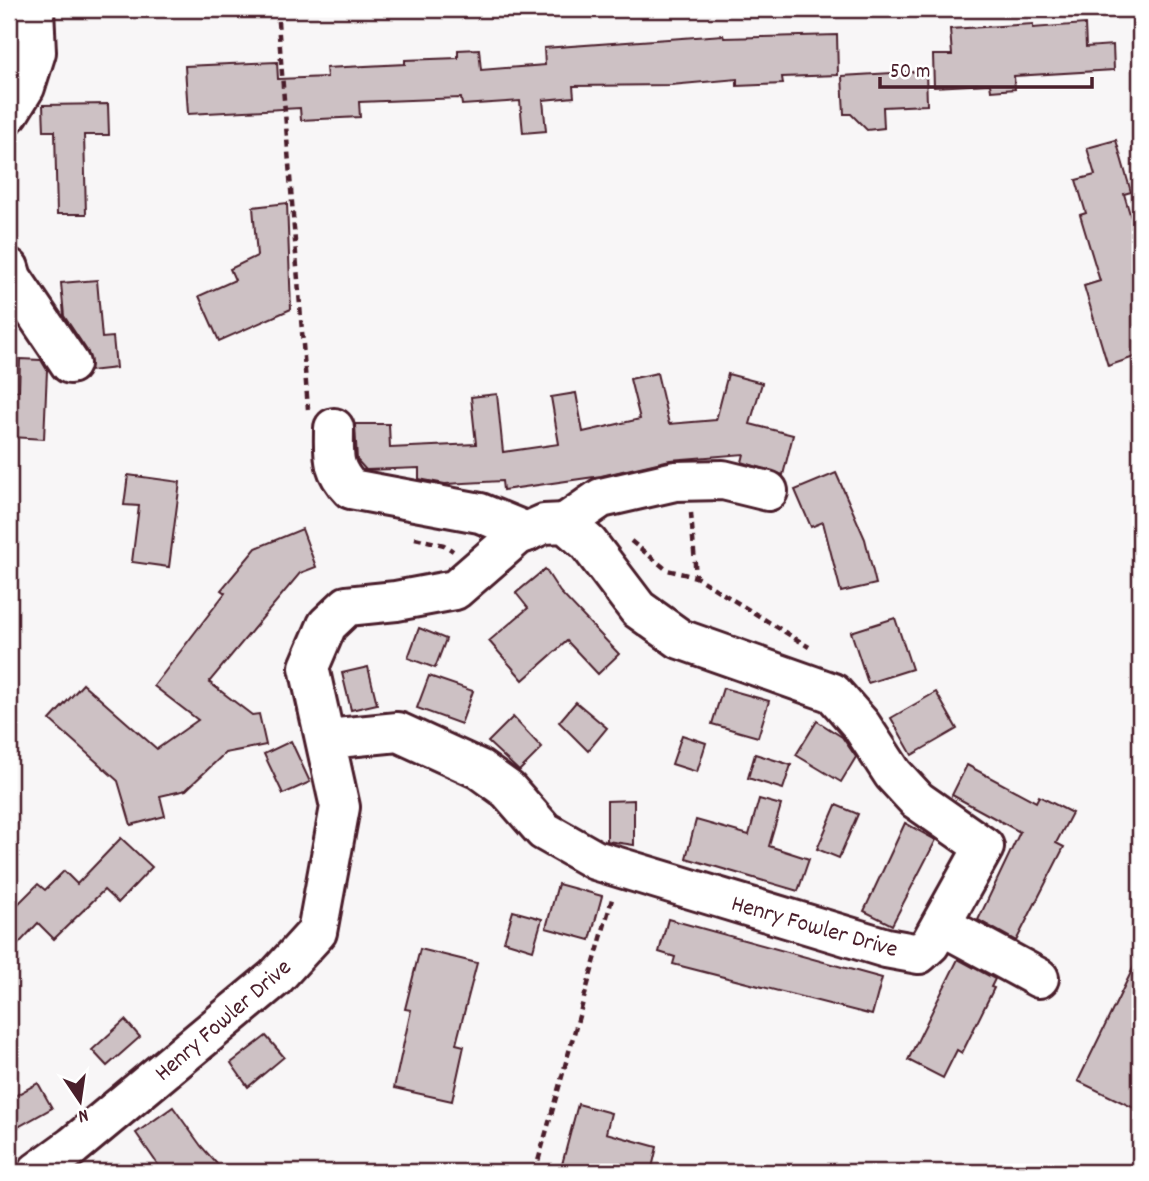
<svg xmlns="http://www.w3.org/2000/svg" width="1149" height="1181" viewBox="0 0 1149 1181" font-family="Dekko,sans-serif">
<style>
.building{fill:#cdc1c4;stroke:#4a1f2b;stroke-width:2}
.lines{fill:none;stroke-linecap:round;stroke-linejoin:round}
.minor-casing{stroke:#4a1f2b;stroke-width:44}
.path{stroke:#4a1f2b;stroke-width:4.5;stroke-dasharray:7 5;stroke-linecap:butt}
.minor{stroke:#fff;stroke-width:38}
.labels{text-anchor:middle;stroke-width:7;stroke-linejoin:round;paint-order:stroke}
.street-label{font-size:24px;fill:#4a1f2b;stroke:#fff}
</style>
<rect width="100%" height="100%" fill="#f8f6f7"/>
<filter id="ink" filterUnits="userSpaceOnUse"><feTurbulence type="fractalNoise" baseFrequency=".0143" numOctaves="2"/><feDisplacementMap in="SourceGraphic" scale="14" xChannelSelector="R" yChannelSelector="G"/><feConvolveMatrix kernelMatrix="1 2 1 2 8 2 1 2 1" color-interpolation-filters="sRGB"/></filter>
<g filter="url(#ink)">
<!-- building -->
<g class="building">
<polygon points="1033,24 1033,28 1085,24 1086,47 1113,45 1114,70 1014,76 1015,89 991,91 990,84 934,87 933,55 952,55 950,29"/>
<polygon points="723,35 724,38 837,35 838,75 782,77 783,84 737,86 737,79 671,85 573,86 574,97 543,100 546,131 523,133 520,101 462,105 461,98 359,102 360,117 301,120 300,108 188,114 185,66 277,62 278,79 327,77 326,68 405,64 405,60 458,58 458,50 479,49 481,70 545,65 544,48"/>
<polygon points="926,71 927,105 883,107 884,128 867,130 851,114 844,114 842,76"/>
<polygon points="108,104 109,135 84,135 86,214 57,214 55,131 44,131 43,105"/>
<polygon points="1116,140 1131,192 1124,194 1140,248 1140,355 1108,366 1084,286 1100,281 1080,215 1086,213 1076,180 1095,175 1087,148"/>
<polygon points="287,203 291,309 219,341 199,296 235,280 230,269 257,256 253,207"/>
<polygon points="97,280 102,338 113,337 116,368 90,371 88,352 64,316 61,283"/>
<polygon points="20,359 41,360 47,370 44,439 11,437 9,390 19,391"/>
<polygon points="657,373 669,424 716,420 728,374 762,383 750,424 793,435 783,475 742,462 744,454 670,460 601,476 503,490 502,481 445,484 419,479 419,468 366,470 357,460 355,424 389,424 390,448 476,444 471,397 497,394 503,452 559,444 551,397 576,393 583,432 640,419 630,379"/>
<polygon points="836,473 865,539 876,584 841,592 823,522 811,527 795,490"/>
<polygon points="128,475 180,482 169,567 132,562 139,506 124,505"/>
<polygon points="302,529 316,567 300,573 209,682 252,715 259,714 266,745 225,753 186,790 160,796 165,816 131,825 118,781 50,720 83,684 157,749 198,720 154,686 225,593 221,590 256,548"/>
<polygon points="545,569 560,592 619,654 598,674 567,641 523,680 489,641 528,608 516,593"/>
<polygon points="895,618 912,669 868,683 851,632"/>
<polygon points="419,628 446,639 435,668 408,658"/>
<polygon points="368,667 377,704 351,710 342,673"/>
<polygon points="429,676 473,691 461,724 417,708"/>
<polygon points="723,688 769,701 758,737 712,724"/>
<polygon points="936,692 957,729 912,755 891,718"/>
<polygon points="576,702 607,728 588,751 559,722"/>
<polygon points="513,717 542,748 519,771 488,742"/>
<polygon points="817,721 842,737 856,757 841,782 796,755"/>
<polygon points="682,735 706,743 697,772 672,764"/>
<polygon points="291,741 310,782 283,794 264,754"/>
<polygon points="755,754 791,765 783,789 748,778"/>
<polygon points="967,765 1036,802 1039,796 1072,813 1056,843 1064,847 1016,941 978,920 1020,832 952,795"/>
<polygon points="759,799 781,805 769,846 809,859 798,891 686,858 696,820 749,835"/>
<polygon points="634,800 634,845 607,841 607,801"/>
<polygon points="836,805 858,814 839,858 817,849"/>
<polygon points="905,823 936,840 892,925 864,911"/>
<polygon points="121,838 152,867 118,903 104,890 54,939 38,923 9,954 9,913 38,884 45,890 64,871 77,884"/>
<polygon points="558,884 602,896 590,940 546,928"/>
<polygon points="513,911 542,919 533,950 504,941"/>
<polygon points="668,919 882,978 872,1015 673,964 675,957 659,952"/>
<polygon points="420,949 477,963 456,1044 464,1046 452,1101 394,1088 411,1010 405,1009"/>
<polygon points="1140,954 1140,1111 1078,1081"/>
<polygon points="958,959 995,979 991,987 994,988 962,1053 957,1050 943,1078 908,1060"/>
<polygon points="125,1020 140,1037 107,1066 92,1050"/>
<polygon points="266,1036 284,1057 248,1087 231,1063"/>
<polygon points="38,1083 52,1108 9,1132 9,1099"/>
<polygon points="578,1104 611,1113 606,1133 657,1147 651,1172 560,1172"/>
<polygon points="173,1107 201,1146 224,1172 163,1172 136,1133"/>
</g>
<g class="lines">
<defs>
<g id="minor">
<polyline points="9,113 25,87 36,52 34,9"/>
<polyline points="9,268 12,278 70,364"/>
<path d="M334,428C334,456 331,468 351,489L480,513L527,532"/>
<polyline points="565,523 601,498 675,481 723,480 768,491"/>
<polyline points="941,925 1039,978"/>
<polyline points="37,1172 73,1146 275,978 317,932 340,807 309,667 327,625 347,606 396,601 455,590 517,536 544,524 565,523 588,543 638,609 680,639 833,693 861,725 893,774 917,800 984,847 930,944 919,954 886,948 595,860 544,831 508,790 479,769 398,732 327,739"/>
</g>
</defs>
<!-- minor casing -->
<use href="#minor" class="minor-casing"/>
<!-- path -->
<g class="path">
<polyline points="277,9 308,409"/>
<polyline points="691,513 696,577 809,647"/>
<polyline points="415,538 444,545 453,551"/>
<polyline points="631,541 667,570 696,577"/>
<polyline points="535,1172 612,899"/>
</g>
<!-- minor -->
<use href="#minor" class="minor"/>
</g>
</g>
<g class="labels">
<!-- street labels -->
<g class="street-label">
<text transform="translate(815 925) rotate(16)" y="8">Henry Fowler Drive</text>
<text transform="translate(222 1019) rotate(-41)" y="8">Henry Fowler Drive</text>
</g>
</g>
<!-- margin -->
<rect width="1149" height="1181" fill="none" stroke="#fff" stroke-width="35"/>
<rect x="18" y="18" width="1114" height="1146" fill="none" stroke="#4a1f2b" stroke-width="2.5" filter="url(#ink)"/>
<!-- north arrow -->
<g transform="translate(80 1101) rotate(167)" stroke="#ffffff" stroke-width="5" paint-order="stroke">
<path d="M0-5L12 26L0 18L-12 26Z" fill="#4a1f2b"/>
<text y="-10" font-size="19" font-weight="bold" text-anchor="middle" fill="#4a1f2b">N</text>
</g>
<!-- scale -->
<path d="M880 77v10h212v-10" fill="none" stroke="#4a1f2b" stroke-width="3.5"/>
<text x="890" y="77" font-size="21" fill="#4a1f2b" stroke="#ffffff" stroke-width="5" paint-order="stroke">50 m</text>
</svg>
